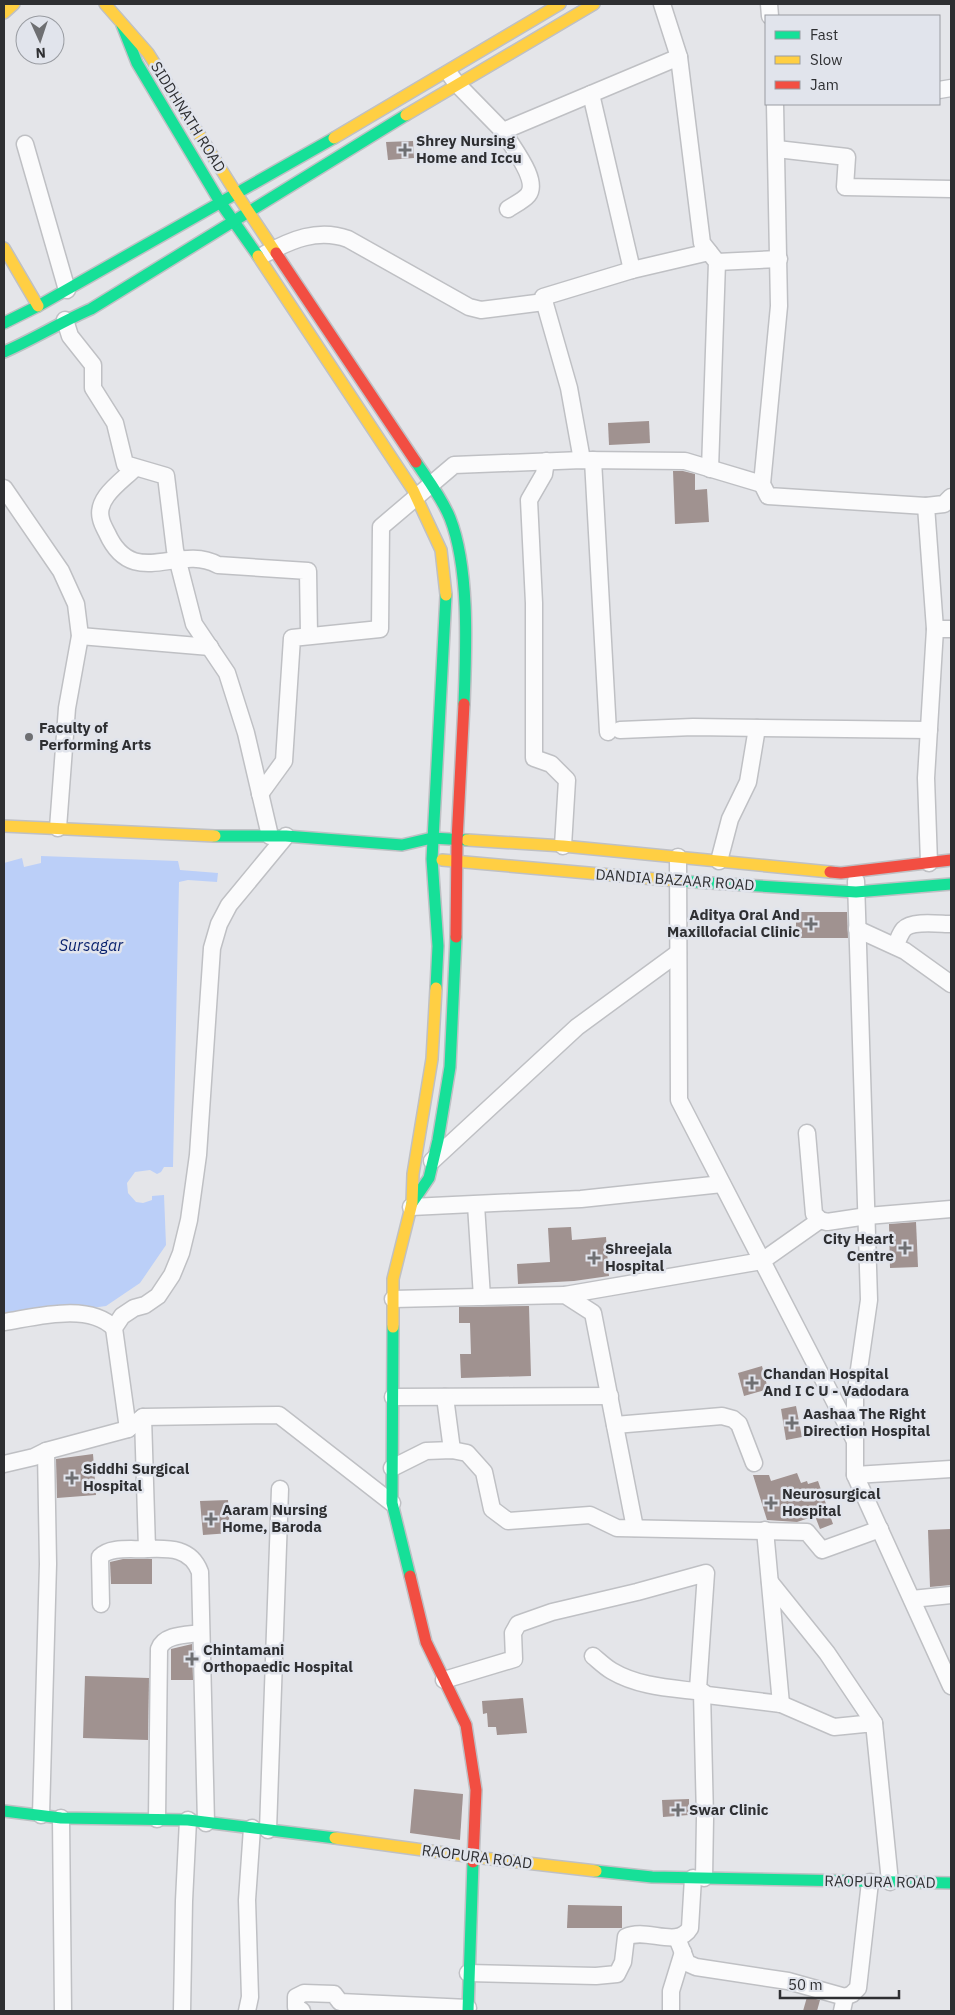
<svg xmlns="http://www.w3.org/2000/svg" width="955" height="2015" viewBox="0 0 955 2015" font-family="'IBM Plex Sans',sans-serif">
<style>
.water{fill:#bbcff8}
.building{fill:#a09290}
.lines{fill:none;stroke-linecap:round;stroke-linejoin:round}
.street-casing{stroke:#bfc0c4;stroke-width:19}
.fast-casing{stroke:#bfc0c4;stroke-width:14}
.slow-casing{stroke:#bfc0c4;stroke-width:14}
.jam-casing{stroke:#bfc0c4;stroke-width:14}
.street{stroke:#fbfbfc;stroke-width:16}
.fast{stroke:#16e098;stroke-width:11}
.slow{stroke:#ffcf43;stroke-width:11}
.jam{stroke:#f24e42;stroke-width:11}
.poi-dot{fill:#6e6f72;stroke:#e1e4ec;stroke-width:2}
.labels{text-anchor:middle;stroke-width:5;stroke-linejoin:round;paint-order:stroke}
.street-label{font-size:15px;fill:#2e2f32;stroke:#e1e4ec}
.poi-label{font-size:15px;font-weight:bold;fill:#2e2f32;stroke:#e1e4ec;text-anchor:start}
.water-label{font-size:16px;font-style:italic;fill:#061f6c;stroke:#e1e4ec}
</style>
<rect width="100%" height="100%" fill="#e4e5e9"/>
<!-- water -->
<polygon class="water" points="41,856 178,861 180,870 218,873 217,882 188,880 179,882 173,1167 164,1167 161,1172 157,1174 150,1170 135,1172 127,1183 128,1193 136,1202 143,1203 152,1200 152,1196 164,1195 166,1245 140,1283 106,1306 4,1320 4,863 22,858 24,867 41,863"/>
<!-- building -->
<g class="building">
<polygon points="413,141 414,158 388,160 386,142"/>
<polygon points="649,421 650,443 609,445 608,423"/>
<polygon points="673,471 683,471 695,474 695,490 707,489 709,522 675,524"/>
<polygon points="796,912 847,912 848,938 796,938"/>
<polygon points="916,1222 918,1267 890,1268 889,1224"/>
<polygon points="571,1227 572,1240 606,1237 609,1276 574,1281 518,1284 517,1264 550,1262 548,1228"/>
<polygon points="529,1306 531,1376 461,1378 460,1354 471,1354 470,1323 459,1323 459,1307"/>
<polygon points="762,1366 768,1389 744,1396 738,1373"/>
<polygon points="796,1406 802,1437 786,1440 781,1409"/>
<polygon points="93,1454 96,1495 57,1498 56,1459"/>
<polygon points="797,1473 801,1483 807,1481 808,1484 818,1481 833,1524 820,1529 815,1516 797,1522 767,1520 753,1475 769,1475 771,1481"/>
<polygon points="228,1500 230,1533 203,1535 200,1501"/>
<polygon points="951,1529 951,1585 930,1587 928,1530"/>
<polygon points="123,1559 152,1559 152,1584 111,1584 110,1562"/>
<polygon points="192,1644 193,1680 171,1680 171,1649"/>
<polygon points="85,1676 149,1678 148,1740 83,1738"/>
<polygon points="523,1698 527,1733 497,1735 496,1727 488,1727 487,1713 483,1714 482,1701"/>
<polygon points="414,1789 463,1794 460,1840 410,1833"/>
<polygon points="689,1799 689,1815 663,1817 662,1800"/>
<polygon points="568,1905 622,1906 622,1928 567,1928"/>
<polygon points="807,1997 820,2000 817,2011 803,2011"/>
</g>
<g class="lines">
<defs>
<g id="street">
<polyline points="662,4 679,57"/>
<polyline points="769,4 770,16"/>
<polyline points="451,76 457,84 503,131 679,57 702,243 717,262 710,469"/>
<polyline points="939,90 951,88"/>
<polyline points="591,94 632,270 709,252"/>
<polyline points="775,104 779,306 762,484 768,496 926,506"/>
<path d="M503,131C511,146 540,180 528,195C524,200 514,205 508,209"/>
<polyline points="25,144 67,290"/>
<polyline points="777,149 847,157 845,187 951,189"/>
<path d="M265,254C291,240 318,228 348,239L469,307L481,310L544,302"/>
<polyline points="717,262 779,259"/>
<polyline points="65,320 70,336 93,365 93,388 115,423 125,464 166,476 175,550 194,624 227,673 246,733 270,836"/>
<polyline points="582,460 569,388 543,297 632,270"/>
<polyline points="593,460 608,732"/>
<polyline points="546,461 544,474 529,500 534,603 534,758 551,764 567,780 563,846"/>
<path d="M135,468C122,481 95,498 101,519C102,524 105,529 107,533C133,591 178,543 218,565L308,571L309,635"/>
<polyline points="4,488 61,571 76,604 80,636 67,708 58,828"/>
<polyline points="935,629 926,506 944,504 951,497"/>
<polyline points="80,636 210,647"/>
<polyline points="620,730 693,727 929,730"/>
<polyline points="260,794 284,761 292,638 380,629 381,527 454,465 582,460 685,461 762,484"/>
<polyline points="678,857 679,1100 854,1439"/>
<polyline points="719,861 730,819 748,782 757,728"/>
<polyline points="929,863 926,778 935,629 951,629"/>
<polyline points="856,881 869,1300 855,1397 855,1475 951,1686"/>
<polyline points="857,929 905,951 951,984"/>
<path d="M895,946C898,941 900,933 904,929C912,920 940,924 951,924"/>
<polyline points="807,1133 814,1214 820,1220 827,1222 867,1216 951,1209"/>
<polyline points="432,1161 577,1027 678,953"/>
<polyline points="476,1205 482,1297"/>
<polyline points="411,1207 581,1199 722,1184"/>
<polyline points="565,1295 762,1261 820,1220"/>
<polyline points="393,1299 565,1295 593,1313 635,1528"/>
<path d="M4,1322C36,1317 89,1302 114,1328"/>
<polyline points="393,1397 610,1396"/>
<polyline points="445,1397 452,1450"/>
<path d="M143,1417L147,1549C170,1548 191,1548 200,1572L206,1823"/>
<polyline points="615,1425 722,1416 733,1419 739,1424 754,1463"/>
<polyline points="128,1429 114,1328 122,1316 134,1308 145,1305 158,1296 172,1275 181,1253 189,1220 198,1155 212,948 219,924 229,905 286,836"/>
<polyline points="4,1464 34,1457 46,1451 128,1429 143,1417 279,1415 392,1503"/>
<polyline points="392,1468 426,1451 452,1450 467,1453 484,1472 492,1509 508,1521 590,1515 617,1528 807,1532 822,1550 880,1529"/>
<polyline points="855,1475 951,1469"/>
<polyline points="765,1530 781,1704"/>
<polyline points="770,1582 827,1653 874,1723"/>
<polyline points="912,1599 951,1595"/>
<path d="M101,1604L100,1557C110,1546 133,1550 147,1549"/>
<path d="M593,1656C599,1661 605,1667 612,1671C639,1687 672,1688 702,1692L705,1818L704,1878"/>
<polyline points="444,1680 514,1659 513,1633 518,1624 552,1612 637,1592 706,1573 698,1689 707,1695 781,1704 834,1727 874,1723 890,1882"/>
<polyline points="41,1815 48,1564 46,1451"/>
<polyline points="61,1818 63,2011"/>
<path d="M157,1819L159,1649C164,1634 187,1635 201,1633"/>
<polyline points="268,1830 280,1489"/>
<polyline points="677,1938 687,1963 696,1967 788,1981 845,1997"/>
<path d="M468,1973L596,1976L617,1974L623,1962L626,1937C646,1927 678,1949 690,1928L693,1878"/>
<polyline points="182,2011 184,1901 188,1820"/>
<polyline points="247,2011 250,1997 247,1900 252,1828"/>
<polyline points="302,2011 296,2007 296,1997 304,1993 334,1994 340,2002 468,2008"/>
<polyline points="671,2011 671,1991 683,1952"/>
<polyline points="842,2011 845,1997 852,1994 858,1988 870,1882"/>
</g>
<g id="fast">
<polyline points="122,25 137,63 220,202 258,256"/>
<polyline points="4,323 38,306 334,138"/>
<path d="M4,352C34,339 61,322 91,309L406,115"/>
<path d="M416,462C428,480 442,498 450,518C470,569 466,650 464,704"/>
<polyline points="215,836 286,836 402,845 432,838 467,840"/>
<polyline points="678,881 856,892 951,884"/>
<polyline points="436,988 438,946 432,859 446,595"/>
<polyline points="412,1203 429,1178 438,1140 450,1067 456,937"/>
<polyline points="393,1327 392,1503 410,1576"/>
<polyline points="4,1811 61,1818 188,1820 335,1838"/>
<polyline points="596,1871 652,1877 951,1883"/>
<polyline points="468,2011 473,1862"/>
</g>
<g id="slow">
<polyline points="105,4 148,53 236,193 276,253"/>
<polyline points="4,13 14,4"/>
<polyline points="406,115 594,4"/>
<polyline points="334,138 560,4"/>
<polyline points="4,248 38,306"/>
<polyline points="258,256 413,490 441,550 446,595"/>
<polyline points="4,826 215,836"/>
<polyline points="467,840 563,846 830,872"/>
<polyline points="442,860 678,881"/>
<polyline points="393,1327 393,1279 412,1203 413,1174 432,1059 436,988"/>
<polyline points="335,1838 474,1857 596,1871"/>
</g>
<g id="jam">
<polyline points="276,253 416,462"/>
<polyline points="830,872 841,873 951,860"/>
<polyline points="456,937 457,841 464,704"/>
<polyline points="410,1576 426,1642 466,1725 476,1790 473,1862"/>
</g>
</defs>
<!-- street casing -->
<use href="#street" class="street-casing"/>
<!-- fast casing -->
<use href="#fast" class="fast-casing"/>
<!-- slow casing -->
<use href="#slow" class="slow-casing"/>
<!-- jam casing -->
<use href="#jam" class="jam-casing"/>
<!-- street -->
<use href="#street" class="street"/>
<!-- fast -->
<use href="#fast" class="fast"/>
<!-- slow -->
<use href="#slow" class="slow"/>
<!-- jam -->
<use href="#jam" class="jam"/>
</g>
<!-- markers -->
<g class="poi-dot">
<path d="M402.5 142.5h5v5h5v5h-5v5h-5v-5h-5v-5h5z"/>
<circle cx="29" cy="737" r="5"/>
<path d="M808.5 916.5h5v5h5v5h-5v5h-5v-5h-5v-5h5z"/>
<path d="M902.5 1240.5h5v5h5v5h-5v5h-5v-5h-5v-5h5z"/>
<path d="M591.5 1250.5h5v5h5v5h-5v5h-5v-5h-5v-5h5z"/>
<path d="M749.5 1375.5h5v5h5v5h-5v5h-5v-5h-5v-5h5z"/>
<path d="M789.5 1415.5h5v5h5v5h-5v5h-5v-5h-5v-5h5z"/>
<path d="M69.5 1470.5h5v5h5v5h-5v5h-5v-5h-5v-5h5z"/>
<path d="M768.5 1495.5h5v5h5v5h-5v5h-5v-5h-5v-5h5z"/>
<path d="M208.5 1511.5h5v5h5v5h-5v5h-5v-5h-5v-5h5z"/>
<path d="M189.5 1651.5h5v5h5v5h-5v5h-5v-5h-5v-5h5z"/>
<path d="M675.5 1802.5h5v5h5v5h-5v5h-5v-5h-5v-5h5z"/>
</g>
<g class="labels">
<!-- street labels -->
<g class="street-label">
<text transform="translate(188 117) rotate(58)" y="5">SIDDHNATH ROAD</text>
<text transform="translate(675 880) rotate(4)" y="5">DANDIA BAZAAR ROAD</text>
<text transform="translate(477 1857) rotate(7)" y="5">RAOPURA ROAD</text>
<text transform="translate(880 1882) rotate(1)" y="5">RAOPURA ROAD</text>
</g>
<!-- poi labels -->
<g class="poi-label">
<text x="416" y="146">Shrey Nursing<tspan x="416" dy="17">Home and Iccu</tspan></text>
<text x="39" y="733">Faculty of<tspan x="39" dy="17">Performing Arts</tspan></text>
<text x="800" y="920" text-anchor="end">Aditya Oral And<tspan x="800" dy="17">Maxillofacial Clinic</tspan></text>
<text x="894" y="1244" text-anchor="end">City Heart<tspan x="894" dy="17">Centre</tspan></text>
<text x="605" y="1254">Shreejala<tspan x="605" dy="17">Hospital</tspan></text>
<text x="763" y="1379">Chandan Hospital<tspan x="763" dy="17">And I C U - Vadodara</tspan></text>
<text x="803" y="1419">Aashaa The Right<tspan x="803" dy="17">Direction Hospital</tspan></text>
<text x="83" y="1474">Siddhi Surgical<tspan x="83" dy="17">Hospital</tspan></text>
<text x="782" y="1499">Neurosurgical<tspan x="782" dy="17">Hospital</tspan></text>
<text x="222" y="1515">Aaram Nursing<tspan x="222" dy="17">Home, Baroda</tspan></text>
<text x="203" y="1655">Chintamani<tspan x="203" dy="17">Orthopaedic Hospital</tspan></text>
<text x="689" y="1815">Swar Clinic</text>
</g>
<!-- water labels -->
<g class="water-label">
<text x="91" y="951">Sursagar</text>
</g>
</g>
<!-- border -->
<rect width="955" height="2015" fill="none" stroke="#2e2f32" stroke-width="10"/>
<!-- legend -->
<rect x="765" y="15" width="175" height="90" fill="#e1e4ec" stroke="#999ca2"/>
<rect x="775" y="31" width="25" height="8" fill="#16e098" stroke="#999ca2"/>
<text x="810" y="40" font-size="15" fill="#2e2f32">Fast</text>
<rect x="775" y="56" width="25" height="8" fill="#ffcf43" stroke="#999ca2"/>
<text x="810" y="65" font-size="15" fill="#2e2f32">Slow</text>
<rect x="775" y="81" width="25" height="8" fill="#f24e42" stroke="#999ca2"/>
<text x="810" y="90" font-size="15" fill="#2e2f32">Jam</text>
<!-- north arrow -->
<g transform="translate(40 40) rotate(177)"><circle r="24" fill="#e1e4ec" stroke="#999ca2"/>
<path d="M0-4L9 19L0 12L-9 19Z" fill="#6e6f72"/>
<text y="-8" font-size="14" font-weight="bold" text-anchor="middle" fill="#2e2f32">N</text>
</g>
<!-- scale -->
<path d="M780 1990v8h119v-8" fill="none" stroke="#2e2f32" stroke-width="2.5"/>
<text x="788" y="1990" font-size="15" fill="#2e2f32" stroke="#e1e4ec" stroke-width="4" paint-order="stroke">50 m</text>
</svg>
